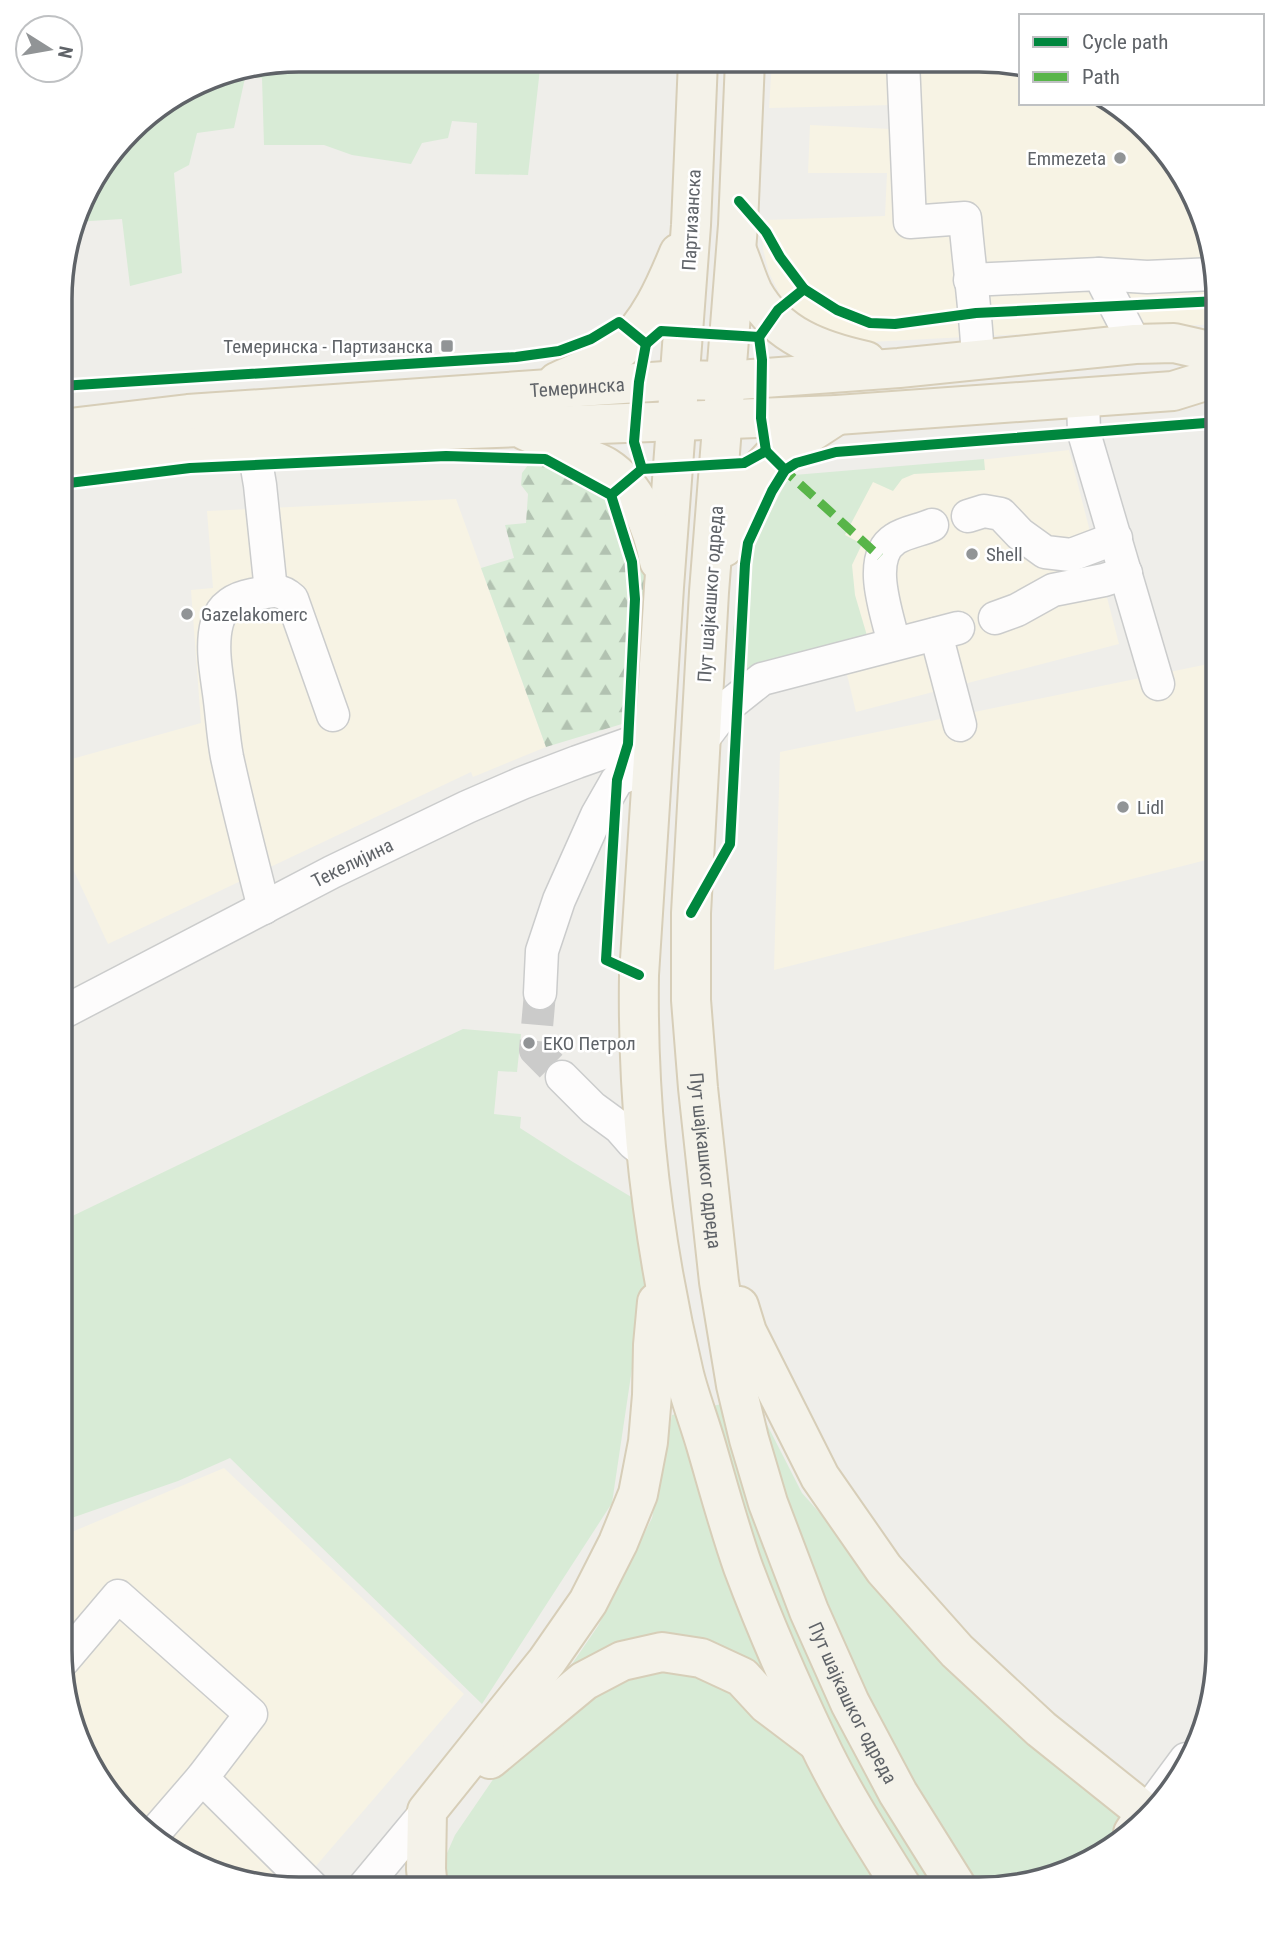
<svg xmlns="http://www.w3.org/2000/svg" width="1278" height="1949" viewBox="0 0 1278 1949" font-family="'Roboto Condensed',sans-serif">
<style>
.commercial{fill:#f7f3e4}
.green{fill:#d8ebd6}
.forest{fill:url(#forest-firs)}
.lines{fill:none;stroke-linecap:round;stroke-linejoin:round}
.minor-tunnel{stroke:#cbcbca;stroke-width:32;stroke-dasharray:32 16;stroke-linecap:butt}
.minor-casing{stroke:#cbcccc;stroke-width:35}
.major-casing{stroke:#d7ceb8;stroke-width:42}
.minor{stroke:#fdfcfc;stroke-width:32}
.major{stroke:#f4f2e9;stroke-width:38}
.quiet{stroke:#58b549;stroke-width:9;stroke-dasharray:18 9;stroke-linecap:butt}
.cycleway-casing{stroke:#fff;stroke-width:15}
.cycleway{stroke:#00873e;stroke-width:10}
.poi-dot{fill:#919496;stroke:#fff;stroke-width:2.5}
.labels{text-anchor:middle;stroke-width:5;stroke-linejoin:round;paint-order:stroke}
.poi-label{font-size:19px;fill:#5f6368;stroke:#fff;text-anchor:start}
.street-label{font-size:19px;fill:#5f6368;stroke:#fff}
.rim{fill:none;stroke:#5f6368;stroke-width:3.5}
</style>
<defs>
<pattern id="forest-firs" width="22" height="20" patternUnits="userSpaceOnUse" patternTransform="scale(1.75)"><rect width="22" height="20" fill="#d8ebd6"/><path d="M5 1l3.5 6h-7zM16 11l3.5 6h-7z" fill="#b2c2b1"/></pattern>
</defs>
<rect width="100%" height="100%" fill="#efeeea"/>
<!-- commercial -->
<g class="commercial">
<polygon points="772,61 1011,62 1021,66 1021,103 1112,103 1125,109 1200,207 1218,299 1218,324 851,343 796,316 784,302 769,273 763,249 762,234 765,220 885,216 887,173 808,173 810,125 891,129 893,105 769,108"/>
<polygon points="1069,450 1119,644 856,712 819,558 871,472"/>
<polygon points="456,499 546,747 473,777 471,772 108,944 73,869 62,874 61,869 61,762 201,723 191,590 213,588 207,511"/>
<polygon points="1218,662 1218,857 774,970 780,752"/>
<polygon points="224,1468 464,1694 297,1888 268,1887 153,1840 78,1742 60,1650 60,1537"/>
</g>
<!-- green -->
<g class="green">
<polygon points="299,60 541,60 528,175 475,174 477,123 452,121 448,138 422,143 411,164 352,155 324,145 264,145 262,78 245,78 234,128 197,133 189,165 174,173 182,273 130,286 122,219 75,222 84,193 141,119 208,78"/>
<polygon points="984,459 985,470 914,474 902,479 893,491 873,482 845,535 862,544 852,565 855,595 868,639 733,680 733,629 743,581 753,545 786,482 794,475"/>
<polygon points="463,1029 521,1034 517,1072 498,1071 494,1114 521,1117 520,1128 573,1162 638,1201 648,1261 612,1503 482,1704 230,1458 178,1481 60,1522 60,1222 369,1073"/>
<polygon points="753,1397 802,1493 866,1565 1137,1830 1071,1871 980,1889 442,1888 444,1860 455,1835 598,1626 652,1518 672,1415"/>
</g>
<!-- forest -->
<polygon class="forest" points="531,461 593,472 620,489 646,548 650,723 622,724 546,747 481,568 514,558 505,525 526,523 528,494 521,485 522,473"/>
<g class="lines">
<!-- minor-tunnel -->
<polyline class="minor-tunnel" points="540,993 535,1050 562,1077"/>
<defs>
<g id="minor">
<path d="M903,61L910,222L965,218C969,266 976,312 978,360"/>
<polyline points="1099,274 1147,277 1214,274"/>
<polyline points="970,280 1099,274 1135,344"/>
<polyline points="1083,397 1084,433 1158,684"/>
<polyline points="253,444 260,485 271,591"/>
<polyline points="968,516 984,511 1001,514 1020,534 1045,552 1071,555 1116,538"/>
<polyline points="995,618 1017,610 1053,590 1104,580 1126,573"/>
<polyline points="936,634 960,725"/>
<path d="M894,644C888,616 865,558 895,539C905,532 921,530 932,525"/>
<polyline points="700,743 728,706 762,679 958,628"/>
<path d="M264,908C251,858 238,808 227,757C223,736 222,714 219,693C216,671 211,645 217,623C221,606 236,598 252,595C268,592 278,586 292,599L333,715"/>
<polyline points="540,993 542,951 559,900 597,815 617,780 654,763"/>
<path id="s1" d="M60,1014L332,872L467,807L522,783L577,762L628,744L655,742"/>
<polyline points="562,1077 593,1108 619,1127 633,1143 648,1155"/>
<polyline points="62,1662 118,1596 251,1714 202,1778 151,1837"/>
<polyline points="202,1778 313,1888"/>
<polyline points="1149,1816 1146,1813 1186,1759"/>
<polyline points="363,1888 427,1811"/>
</g>
<g id="major">
<path d="M698,61L691,225L664,587L639,975C637,1108 653,1244 684,1374C690,1398 699,1421 706,1445C718,1486 729,1527 743,1567C765,1626 791,1685 818,1742C842,1793 873,1841 903,1889"/>
<path id="s2" d="M745,61L738,225L709,592L691,913V1000L698,1088L719,1282L736,1385L749,1439L768,1503L809,1611L850,1703L898,1793L958,1889"/>
<path d="M737,251C743,265 747,280 753,292C777,336 821,351 866,361"/>
<path d="M557,382C578,372 602,363 620,349C649,324 665,287 679,253"/>
<path id="s3" d="M61,429L188,414L680,380L725,381L899,368L1135,344L1174,343L1218,353"/>
<path d="M526,431C547,439 566,449 586,458C593,461 600,463 606,467C636,486 653,527 659,561"/>
<polyline points="61,457 415,431 837,415 1173,391 1218,377"/>
<polyline points="724,547 746,492 761,469 771,458 837,415"/>
<polyline points="739,1306 747,1332 820,1477 884,1569 957,1651 1041,1729 1146,1813 1133,1833"/>
<polyline points="490,1759 584,1681 622,1661 662,1652 701,1658 742,1677 767,1704 816,1741"/>
<polyline points="428,1888 426,1869 427,1811 547,1661 588,1602 618,1543 638,1494 648,1442 652,1395 653,1345 657,1302"/>
</g>
</defs>
<!-- minor casing -->
<use href="#minor" class="minor-casing"/>
<!-- major casing -->
<use href="#major" class="major-casing"/>
<!-- minor -->
<use href="#minor" class="minor"/>
<!-- major -->
<use href="#major" class="major"/>
<!-- quiet -->
<polyline class="quiet" points="780,466 880,557"/>
<defs>
<g id="cycleway">
<polyline points="739,201 766,232 780,257 804,289 837,310 870,323 895,324 976,313 1218,301"/>
<polyline points="759,337 762,360 761,418 766,451"/>
<polyline points="61,386 516,357 559,351 591,339 619,322 646,344 661,331 759,337 778,310 804,289"/>
<polyline points="642,469 634,442 639,382 646,344"/>
<polyline points="61,484 190,468 446,456 545,459 611,495 632,562 635,599 628,744 617,780 606,960 639,975"/>
<polyline points="611,495 642,469 744,463 766,451 785,470"/>
<polyline points="691,913 730,844 745,564 748,543 772,491 785,470 796,463 836,452 1218,422"/>
</g>
</defs>
<!-- cycleway casing -->
<use href="#cycleway" class="cycleway-casing"/>
<!-- cycleway -->
<use href="#cycleway" class="cycleway"/>
</g>
<!-- markers -->
<g class="poi-dot">
<circle cx="1120" cy="158" r="7"/>
<rect x="440" y="339" width="14" height="14" rx="3.5"/>
<circle cx="972" cy="554" r="7"/>
<circle cx="187" cy="614" r="7"/>
<circle cx="1123" cy="807" r="7"/>
<circle cx="529" cy="1043" r="7"/>
</g>
<g class="labels">
<!-- poi labels -->
<g class="poi-label">
<text x="1106" y="165" text-anchor="end">Emmezeta</text>
<text x="433" y="353" text-anchor="end">Темеринска - Партизанска</text>
<text x="986" y="561">Shell</text>
<text x="201" y="621">Gazelakomerc</text>
<text x="1137" y="814">Lidl</text>
<text x="543" y="1050">ЕКО Петрол</text>
</g>
<!-- street labels -->
<g class="street-label">
<text transform="translate(691 220) rotate(-87)" y="7">Партизанска</text>
<text dy="7" stroke="none"><textPath href="#s3" startOffset="518">Темеринска</textPath></text>
<text transform="translate(710 594) rotate(-86)" y="7">Пут шајкашког одреда</text>
<text dy="7" stroke="none"><textPath href="#s1" startOffset="329">Текелијина</textPath></text>
<text dy="7" stroke="none"><textPath href="#s2" startOffset="1102">Пут шајкашког одреда</textPath></text>
<text dy="7" stroke="none"><textPath href="#s2" startOffset="1668">Пут шајкашког одреда</textPath></text>
</g>
</g>
<!-- crop -->
<path d="M0 0H1278V1949H0ZM299 72H979A227 227 0 0 1 1206 299V1650A227 227 0 0 1 979 1877H299A227 227 0 0 1 72 1650V299A227 227 0 0 1 299 72Z" fill="#fff" fill-rule="evenodd"/>
<path class="rim" d="M299 72H979A227 227 0 0 1 1206 299V1650A227 227 0 0 1 979 1877H299A227 227 0 0 1 72 1650V299A227 227 0 0 1 299 72Z"/>
<!-- legend -->
<rect x="1019" y="14" width="245" height="91" fill="#ffffff" stroke="#bfc1c3" stroke-width="2"/>
<rect x="1033" y="37" width="35" height="10" fill="#00873e" stroke="#bfc1c3" stroke-width="2"/>
<text x="1082" y="49" font-size="21" fill="#5f6368">Cycle path</text>
<rect x="1033" y="72" width="35" height="10" fill="#58b549" stroke="#bfc1c3" stroke-width="2"/>
<text x="1082" y="84" font-size="21" fill="#5f6368">Path</text>
<!-- north arrow -->
<g transform="translate(49 49) rotate(101)"><circle r="33" fill="#ffffff" stroke="#bfc1c3" stroke-width="2"/>
<path d="M0-5L12 26L0 18L-12 26Z" fill="#919496"/>
<text y="-10" font-size="19" font-weight="bold" text-anchor="middle" fill="#5f6368">N</text>
</g>
</svg>
